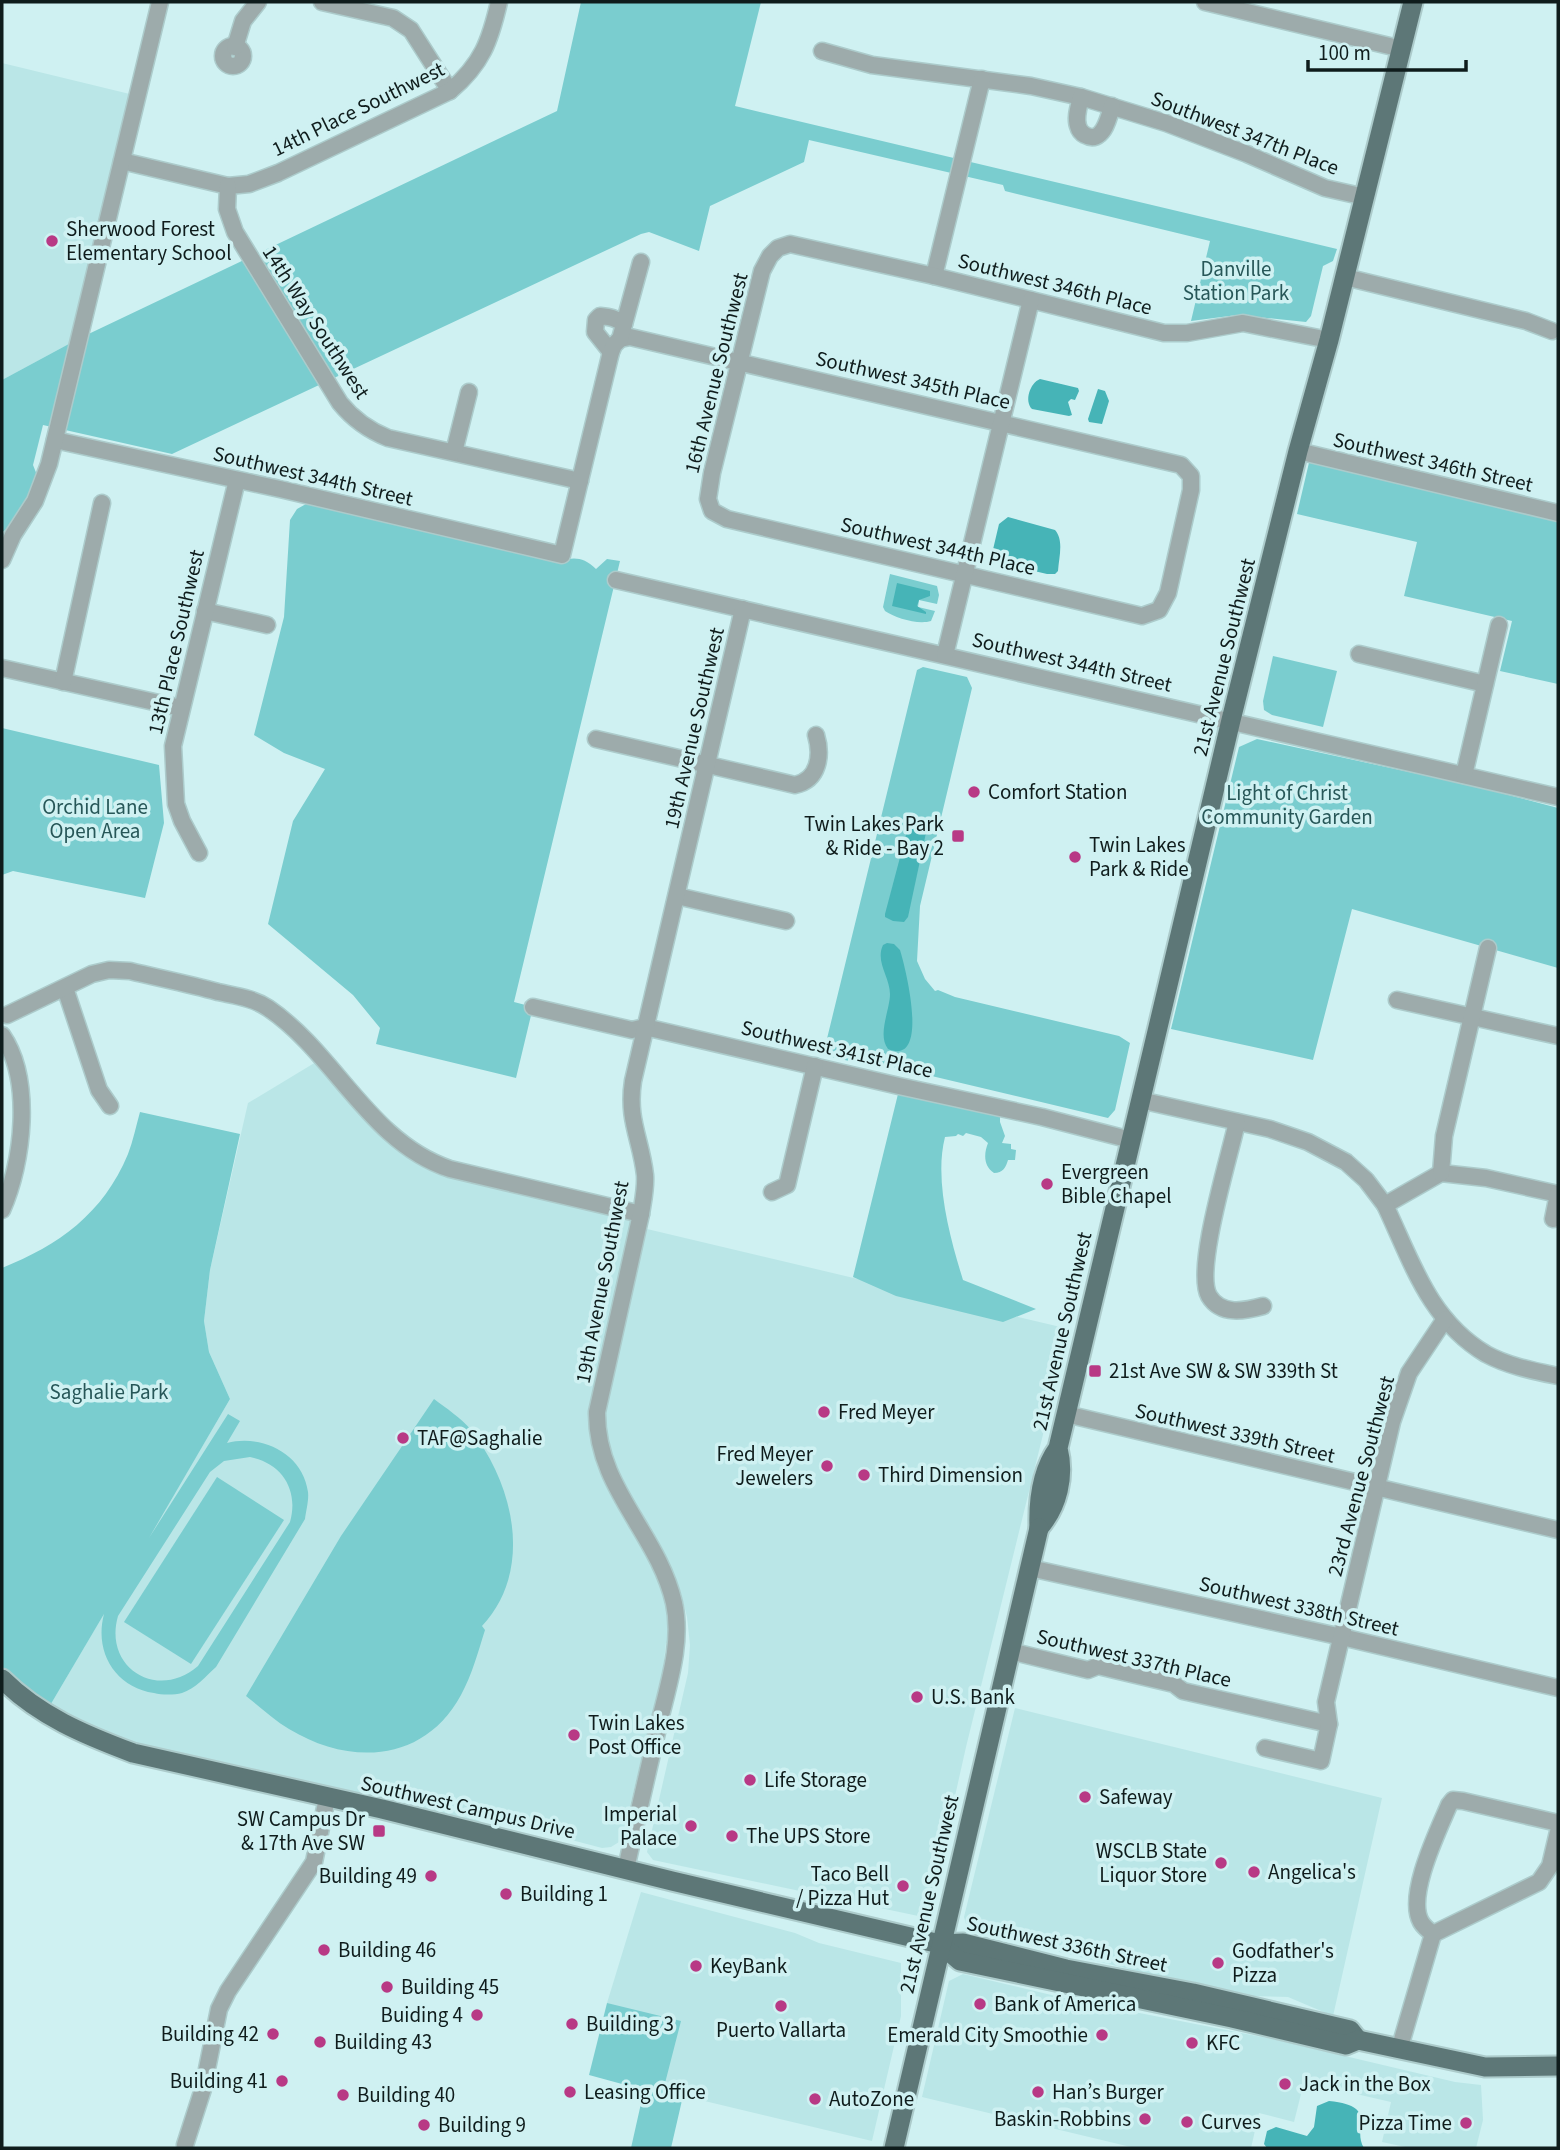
<svg xmlns="http://www.w3.org/2000/svg" width="1560" height="2150" viewBox="0 0 1560 2150" font-family="'Source Sans 3',sans-serif">
<style>
.built{fill:#bae6e7}
.green{fill:#7acdcf;fill-rule:evenodd}
.water{fill:#46b4b7}
.lines{fill:none;stroke-linecap:round;stroke-linejoin:round}
.minor-casing{stroke:#accbcb;stroke-width:19}
.major-casing{stroke:#accbcb;stroke-width:23}
.minor{stroke:#9dabab;stroke-width:16}
.major{stroke:#5d7777;stroke-width:19}
.poi-dot{fill:#b83985;stroke:#cff1f2;stroke-width:2.5}
.labels{text-anchor:middle;stroke-width:7;stroke-linejoin:round;paint-order:stroke}
.street-label{font-size:21px;fill:#0f1c1c;stroke:#cff1f2}
.poi-label{font-size:21px;fill:#0f1c1c;stroke:#cff1f2;text-anchor:start}
.park-label{font-size:21px;fill:#275758;stroke:#cff1f2}
</style>
<rect width="100%" height="100%" fill="#cff1f2"/>
<!-- built -->
<g class="built">
<polygon points="2,63 138,96 78,339 2,380"/>
<polygon points="321,1059 416,1153 641,1214 597,1430 662,1568 676,1641 666,1643 663,1670 623,1835 619,1842 611,1847 602,1848 481,1816 476,1831 212,1771 45,1714 230,1399 209,1352 204,1321 210,1270 248,1103"/>
<polygon points="647,1229 1069,1329 966,1747 929,1912 923,1917 653,1860 647,1852 688,1673 690,1645 687,1617 680,1590 668,1564 619,1482 604,1441 605,1407"/>
<polygon points="1015,1708 1382,1798 1333,2016 1288,1997 1250,1996 1203,1987 973,1931 967,1927 964,1917"/>
<polygon points="641,1892 795,1933 819,1943 901,1963 901,2016 872,2141 663,2091 607,2003"/>
<polygon points="963,1974 1068,1999 1277,2040 1455,2082 1481,2085 1483,2120 1476,2148 1410,2148 1382,2142 1391,2102 1304,2082 1294,2122 1259,2113 1251,2148 1135,2148 922,2097 949,1981"/>
</g>
<!-- green -->
<g class="green">
<path d="M581,2H761L735,106L1337,249L1333,261L1323,266L1311,316L1306,322L1237,315L1191,321L1210,241L1005,191L1003,185L809,140L804,162L710,206L699,251L649,232L641,234L172,454L43,425L33,465L37,475C30,493 20,523 2,532V380L78,339L557,111Z"/>
<polygon points="1311,454 1558,513 1558,684 1500,671 1512,621 1404,596 1417,542 1297,514"/>
<path d="M306,504L559,561C575,557 583,557 596,569L607,559L620,561L514,1002L533,1007L516,1078L376,1044L380,1028L353,995L268,924L293,821L325,769L284,753L254,735L284,617L290,520L297,509Z"/>
<path d="M890,574L937,586L939,595L937,604L919,600L918,607L935,611L931,621C918,625 895,618 885,611L883,607Z"/>
<polygon points="1273,656 1337,671 1323,727 1272,715 1264,710 1263,701"/>
<polygon points="923,667 967,677 972,688 920,906 917,961 925,979 935,991 938,990 955,997 1119,1036 1130,1043 1115,1110 1108,1118 881,1064 873,1065 854,1059 858,1063 823,1055 917,670"/>
<polygon points="2,728 159,765 164,823 145,898 13,871 2,875"/>
<polygon points="1257,739 1474,786 1558,808 1558,968 1352,909 1313,1060 1171,1029 1239,747"/>
<path d="M898,1094L933,1099L1000,1114V1122L1005,1136L1002,1143L1011,1144V1149L1016,1150L1015,1160H1008C1006,1167 1003,1173 994,1173C983,1166 984,1153 988,1143L981,1137L966,1133L963,1136L958,1134L956,1136L945,1137C934,1180 950,1238 963,1280L1036,1309L1003,1322L896,1296L853,1277Z"/>
<path d="M140,1112L240,1134L210,1270L204,1321L209,1352L230,1399L149,1538L228,1414L240,1421L227,1443C261,1434 303,1453 308,1492C309,1500 306,1511 305,1519L216,1667C206,1676 195,1689 182,1693C174,1695 162,1695 154,1693C115,1687 94,1652 104,1614L45,1714L2,1679V1268C59,1245 103,1214 128,1154C133,1141 136,1126 140,1112ZM250,1457C282,1463 299,1490 290,1522L198,1666C158,1701 103,1668 118,1616L210,1472L224,1461Z"/>
<path d="M434,1399C446,1408 461,1418 471,1430C514,1485 534,1570 482,1626L485,1630C478,1652 472,1675 461,1695C424,1763 350,1766 289,1729C274,1720 260,1707 246,1696L341,1536Z"/>
<polygon points="217,1477 284,1520 191,1664 124,1622"/>
<polygon points="607,2003 681,2021 663,2091 683,2096 671,2148 631,2148 644,2090 589,2075"/>
</g>
<!-- water -->
<g class="water">
<path d="M1040,379L1078,388L1079,391L1075,400L1071,399L1068,402L1072,415L1069,416L1032,409C1024,401 1030,383 1040,379Z"/>
<polygon points="1098,389 1105,391 1109,401 1102,424 1089,422 1088,419"/>
<path d="M1008,517L1055,530C1064,540 1059,557 1058,571L1055,574H1047L992,561L991,558L999,524Z"/>
<polygon points="897,583 930,591 930,596 919,600 917,606 926,612 926,614 892,606"/>
<polygon points="915,817 927,828 908,917 904,922 893,921 885,917 885,914 907,831 911,820"/>
<path d="M887,943L894,944L900,950C905,966 931,1067 888,1049C877,1035 890,1010 890,994C890,977 875,962 883,945Z"/>
<path d="M1329,2101C1380,2106 1351,2128 1364,2148H1267L1264,2144L1267,2131L1276,2127L1307,2136L1314,2127L1317,2106Z"/>
</g>
<g class="lines">
<defs>
<g id="minor">
<polyline points="322,2 393,18 411,30 450,91"/>
<polyline points="1205,2 1402,49"/>
<circle cx="233" cy="56" r="10"/>
<polyline points="235,47 243,21 258,2"/>
<polyline points="822,51 872,65 1031,86 1081,97 1166,123 1247,154 1325,188 1365,197"/>
<path d="M1081,97C1079,106 1075,117 1078,126C1079,130 1081,133 1085,135C1103,145 1109,117 1112,106"/>
<path d="M122,161L228,186L249,184L278,173L450,91C482,64 490,41 499,2"/>
<path d="M228,186L227,209L235,232L340,403C353,419 368,430 388,438L580,481"/>
<polyline points="934,276 982,79"/>
<polyline points="1345,277 1526,321 1552,331"/>
<path d="M620,339L630,337C814,379 997,423 1181,465L1191,476V490L1168,593L1159,610L1142,616L727,519L712,511L708,499L712,473L762,271L770,256L778,248L790,244L934,276L1164,333H1187L1243,323L1329,340"/>
<path d="M611,352L595,332L596,320L600,316C610,317 616,318 624,324"/>
<polyline points="55,440 280,489 562,555 611,352 614,345 620,339 641,262"/>
<polyline points="1298,451 1558,513"/>
<polyline points="454,452 469,392"/>
<polyline points="2,560 13,535 35,501 49,464 160,2"/>
<polyline points="616,580 1558,797"/>
<polyline points="205,611 267,625"/>
<polyline points="1359,654 1485,684"/>
<polyline points="945,655 1031,300"/>
<polyline points="2,668 181,708"/>
<polyline points="63,682 102,503"/>
<path d="M596,739L795,785C819,780 822,755 816,735"/>
<polyline points="1464,775 1499,625"/>
<polyline points="199,853 182,821 176,804 173,746 237,480"/>
<polyline points="677,896 786,921"/>
<polyline points="65,988 99,1090 110,1106"/>
<polyline points="1397,1000 1558,1036"/>
<polyline points="533,1007 632,1030 645,1027 899,1086 1042,1117 1131,1140"/>
<path d="M7,1015L92,974L109,970L130,971C159,978 189,984 218,992C236,996 253,998 268,1008C336,1054 369,1142 450,1169L641,1214"/>
<path d="M2,1035C33,1080 23,1163 2,1210"/>
<polyline points="1140,1100 1270,1129 1308,1142 1346,1162 1366,1180 1385,1205 1441,1173 1486,1178 1558,1194"/>
<path d="M1237,1122C1230,1155 1194,1270 1209,1296C1221,1316 1245,1311 1263,1306"/>
<polyline points="1441,1173 1444,1136 1488,948"/>
<polyline points="772,1192 787,1185 815,1066"/>
<path d="M1385,1205C1412,1262 1429,1320 1486,1354C1508,1366 1534,1371 1558,1376"/>
<polyline points="1553,1219 1558,1194"/>
<polyline points="1066,1414 1558,1530"/>
<polyline points="1030,1568 1342,1637 1558,1688"/>
<polyline points="1010,1651 1088,1670 1098,1666 1174,1684 1183,1691 1329,1724"/>
<polyline points="1265,1748 1321,1761 1329,1724 1326,1702 1392,1422 1409,1373 1445,1319"/>
<path d="M626,1869C636,1822 647,1775 658,1728C667,1688 683,1644 674,1603C658,1533 596,1488 597,1412L641,1214C643,1201 646,1188 645,1175C641,1139 627,1120 633,1081L743,609"/>
<polyline points="1433,1934 1539,1882 1550,1866 1558,1832"/>
<path d="M1399,2050L1433,1934C1429,1931 1424,1927 1421,1922C1406,1896 1438,1831 1449,1805L1453,1800L1463,1801L1558,1823"/>
<polyline points="185,2145 203,2089 219,2009 228,1991 314,1862 327,1798"/>
</g>
<g id="major">
<path d="M1058,1448C1065,1476 1058,1506 1039,1528C1038,1501 1042,1470 1058,1448L1231,720L1298,451L1329,340L1413,2"/>
<path d="M2,1679C39,1716 85,1735 133,1753L382,1809L672,1881L940,1944L963,1943L1066,1969L1193,1993L1350,2030L1358,2040"/>
<polyline points="940,1944 960,1961 1232,2018 1346,2045 1358,2040 1485,2067 1558,2066"/>
<polyline points="894,2148 1039,1528"/>
</g>
</defs>
<!-- minor casing -->
<use href="#minor" class="minor-casing"/>
<!-- major casing -->
<use href="#major" class="major-casing"/>
<!-- minor -->
<use href="#minor" class="minor"/>
<!-- major -->
<use href="#major" class="major"/>
</g>
<!-- markers -->
<g class="poi-dot">
<circle cx="52" cy="241" r="7"/>
<circle cx="974" cy="792" r="7"/>
<rect x="951" y="829" width="14" height="14" rx="3.5"/>
<circle cx="1075" cy="857" r="7"/>
<circle cx="1047" cy="1184" r="7"/>
<rect x="1088" y="1364" width="14" height="14" rx="3.5"/>
<circle cx="824" cy="1412" r="7"/>
<circle cx="403" cy="1438" r="7"/>
<circle cx="827" cy="1466" r="7"/>
<circle cx="864" cy="1475" r="7"/>
<circle cx="917" cy="1697" r="7"/>
<circle cx="574" cy="1735" r="7"/>
<circle cx="750" cy="1780" r="7"/>
<circle cx="1085" cy="1797" r="7"/>
<circle cx="691" cy="1826" r="7"/>
<rect x="372" y="1824" width="14" height="14" rx="3.5"/>
<circle cx="732" cy="1836" r="7"/>
<circle cx="1221" cy="1863" r="7"/>
<circle cx="1254" cy="1872" r="7"/>
<circle cx="431" cy="1876" r="7"/>
<circle cx="903" cy="1886" r="7"/>
<circle cx="506" cy="1894" r="7"/>
<circle cx="324" cy="1950" r="7"/>
<circle cx="1218" cy="1963" r="7"/>
<circle cx="696" cy="1966" r="7"/>
<circle cx="387" cy="1987" r="7"/>
<circle cx="980" cy="2004" r="7"/>
<circle cx="781" cy="2006" r="7"/>
<circle cx="477" cy="2015" r="7"/>
<circle cx="572" cy="2024" r="7"/>
<circle cx="273" cy="2034" r="7"/>
<circle cx="1102" cy="2035" r="7"/>
<circle cx="320" cy="2042" r="7"/>
<circle cx="1192" cy="2043" r="7"/>
<circle cx="282" cy="2081" r="7"/>
<circle cx="1285" cy="2084" r="7"/>
<circle cx="570" cy="2092" r="7"/>
<circle cx="1038" cy="2092" r="7"/>
<circle cx="343" cy="2095" r="7"/>
<circle cx="815" cy="2099" r="7"/>
<circle cx="1145" cy="2119" r="7"/>
<circle cx="1187" cy="2122" r="7"/>
<circle cx="1466" cy="2123" r="7"/>
<circle cx="424" cy="2125" r="7"/>
</g>
<g class="labels">
<!-- street labels -->
<g class="street-label">
<text transform="translate(358 109) rotate(-26)" y="7">14th Place Southwest</text>
<text transform="translate(1245 133) rotate(21)" y="7">Southwest 347th Place</text>
<text transform="translate(1055 284) rotate(14)" y="7">Southwest 346th Place</text>
<text transform="translate(316 322) rotate(57)" y="7">14th Way Southwest</text>
<text transform="translate(716 373) rotate(-76)" y="7">16th Avenue Southwest</text>
<text transform="translate(913 380) rotate(13)" y="7">Southwest 345th Place</text>
<text transform="translate(1433 462) rotate(13)" y="7">Southwest 346th Street</text>
<text transform="translate(313 476) rotate(13)" y="7">Southwest 344th Street</text>
<text transform="translate(938 546) rotate(13)" y="7">Southwest 344th Place</text>
<text transform="translate(176 642) rotate(-77)" y="7">13th Place Southwest</text>
<text transform="translate(1224 657) rotate(-76)" y="7">21st Avenue Southwest</text>
<text transform="translate(1072 662) rotate(13)" y="7">Southwest 344th Street</text>
<text transform="translate(694 728) rotate(-77)" y="7">19th Avenue Southwest</text>
<text transform="translate(837 1049) rotate(13)" y="7">Southwest 341st Place</text>
<text transform="translate(602 1282) rotate(-79)" y="7">19th Avenue Southwest</text>
<text transform="translate(1062 1331) rotate(-77)" y="7">21st Avenue Southwest</text>
<text transform="translate(1235 1433) rotate(13)" y="7">Southwest 339th Street</text>
<text transform="translate(1361 1476) rotate(-75)" y="7">23rd Avenue Southwest</text>
<text transform="translate(1299 1606) rotate(13)" y="7">Southwest 338th Street</text>
<text transform="translate(1134 1658) rotate(13)" y="7">Southwest 337th Place</text>
<text transform="translate(468 1807) rotate(13)" y="7">Southwest Campus Drive</text>
<text transform="translate(929 1894) rotate(-77)" y="7">21st Avenue Southwest</text>
<text transform="translate(1067 1944) rotate(12)" y="7">Southwest 336th Street</text>
</g>
<!-- poi labels -->
<g class="poi-label">
<text x="66" y="236">Sherwood Forest<tspan x="66" dy="24">Elementary School</tspan></text>
<text x="988" y="799">Comfort Station</text>
<text x="944" y="831" text-anchor="end">Twin Lakes Park<tspan x="944" dy="24">&amp; Ride - Bay 2</tspan></text>
<text x="1089" y="852">Twin Lakes<tspan x="1089" dy="24">Park &amp; Ride</tspan></text>
<text x="1061" y="1179">Evergreen<tspan x="1061" dy="24">Bible Chapel</tspan></text>
<text x="1109" y="1378">21st Ave SW &amp; SW 339th St</text>
<text x="838" y="1419">Fred Meyer</text>
<text x="417" y="1445">TAF@Saghalie</text>
<text x="813" y="1461" text-anchor="end">Fred Meyer<tspan x="813" dy="24">Jewelers</tspan></text>
<text x="878" y="1482">Third Dimension</text>
<text x="931" y="1704">U.S. Bank</text>
<text x="588" y="1730">Twin Lakes<tspan x="588" dy="24">Post Office</tspan></text>
<text x="764" y="1787">Life Storage</text>
<text x="1099" y="1804">Safeway</text>
<text x="677" y="1821" text-anchor="end">Imperial<tspan x="677" dy="24">Palace</tspan></text>
<text x="365" y="1826" text-anchor="end">SW Campus Dr<tspan x="365" dy="24">&amp; 17th Ave SW</tspan></text>
<text x="746" y="1843">The UPS Store</text>
<text x="1207" y="1858" text-anchor="end">WSCLB State<tspan x="1207" dy="24">Liquor Store</tspan></text>
<text x="1268" y="1879">Angelica's</text>
<text x="889" y="1881" text-anchor="end">Taco Bell<tspan x="889" dy="24">/ Pizza Hut</tspan></text>
<text x="417" y="1883" text-anchor="end">Building 49</text>
<text x="520" y="1901">Building 1</text>
<text x="338" y="1957">Building 46</text>
<text x="1232" y="1958">Godfather's<tspan x="1232" dy="24">Pizza</tspan></text>
<text x="710" y="1973">KeyBank</text>
<text x="401" y="1994">Building 45</text>
<text x="994" y="2011">Bank of America</text>
<text x="463" y="2022" text-anchor="end">Buiding 4</text>
<text x="586" y="2031">Building 3</text>
<text x="781" y="2037" text-anchor="middle">Puerto Vallarta</text>
<text x="259" y="2041" text-anchor="end">Building 42</text>
<text x="1088" y="2042" text-anchor="end">Emerald City Smoothie</text>
<text x="334" y="2049">Building 43</text>
<text x="1206" y="2050">KFC</text>
<text x="268" y="2088" text-anchor="end">Building 41</text>
<text x="1299" y="2091">Jack in the Box</text>
<text x="584" y="2099">Leasing Office</text>
<text x="1052" y="2099">Han’s Burger</text>
<text x="357" y="2102">Building 40</text>
<text x="829" y="2106">AutoZone</text>
<text x="1131" y="2126" text-anchor="end">Baskin-Robbins</text>
<text x="1201" y="2129">Curves</text>
<text x="1452" y="2130" text-anchor="end">Pizza Time</text>
<text x="438" y="2132">Building 9</text>
</g>
<!-- park labels -->
<g class="park-label">
<text x="1236" y="276">Danville<tspan x="1236" dy="24">Station Park</tspan></text>
<text x="1287" y="800">Light of Christ<tspan x="1287" dy="24">Community Garden</tspan></text>
<text x="95" y="814">Orchid Lane<tspan x="95" dy="24">Open Area</tspan></text>
<text x="109" y="1399">Saghalie Park</text>
</g>
</g>
<!-- border -->
<rect width="1560" height="2150" fill="none" stroke="#0f1c1c" stroke-width="7"/>
<!-- scale -->
<path d="M1308 60v10h158v-10" fill="none" stroke="#0f1c1c" stroke-width="3.5"/>
<text x="1318" y="60" font-size="21" fill="#0f1c1c" stroke="#cff1f2" stroke-width="5" paint-order="stroke">100 m</text>
</svg>
